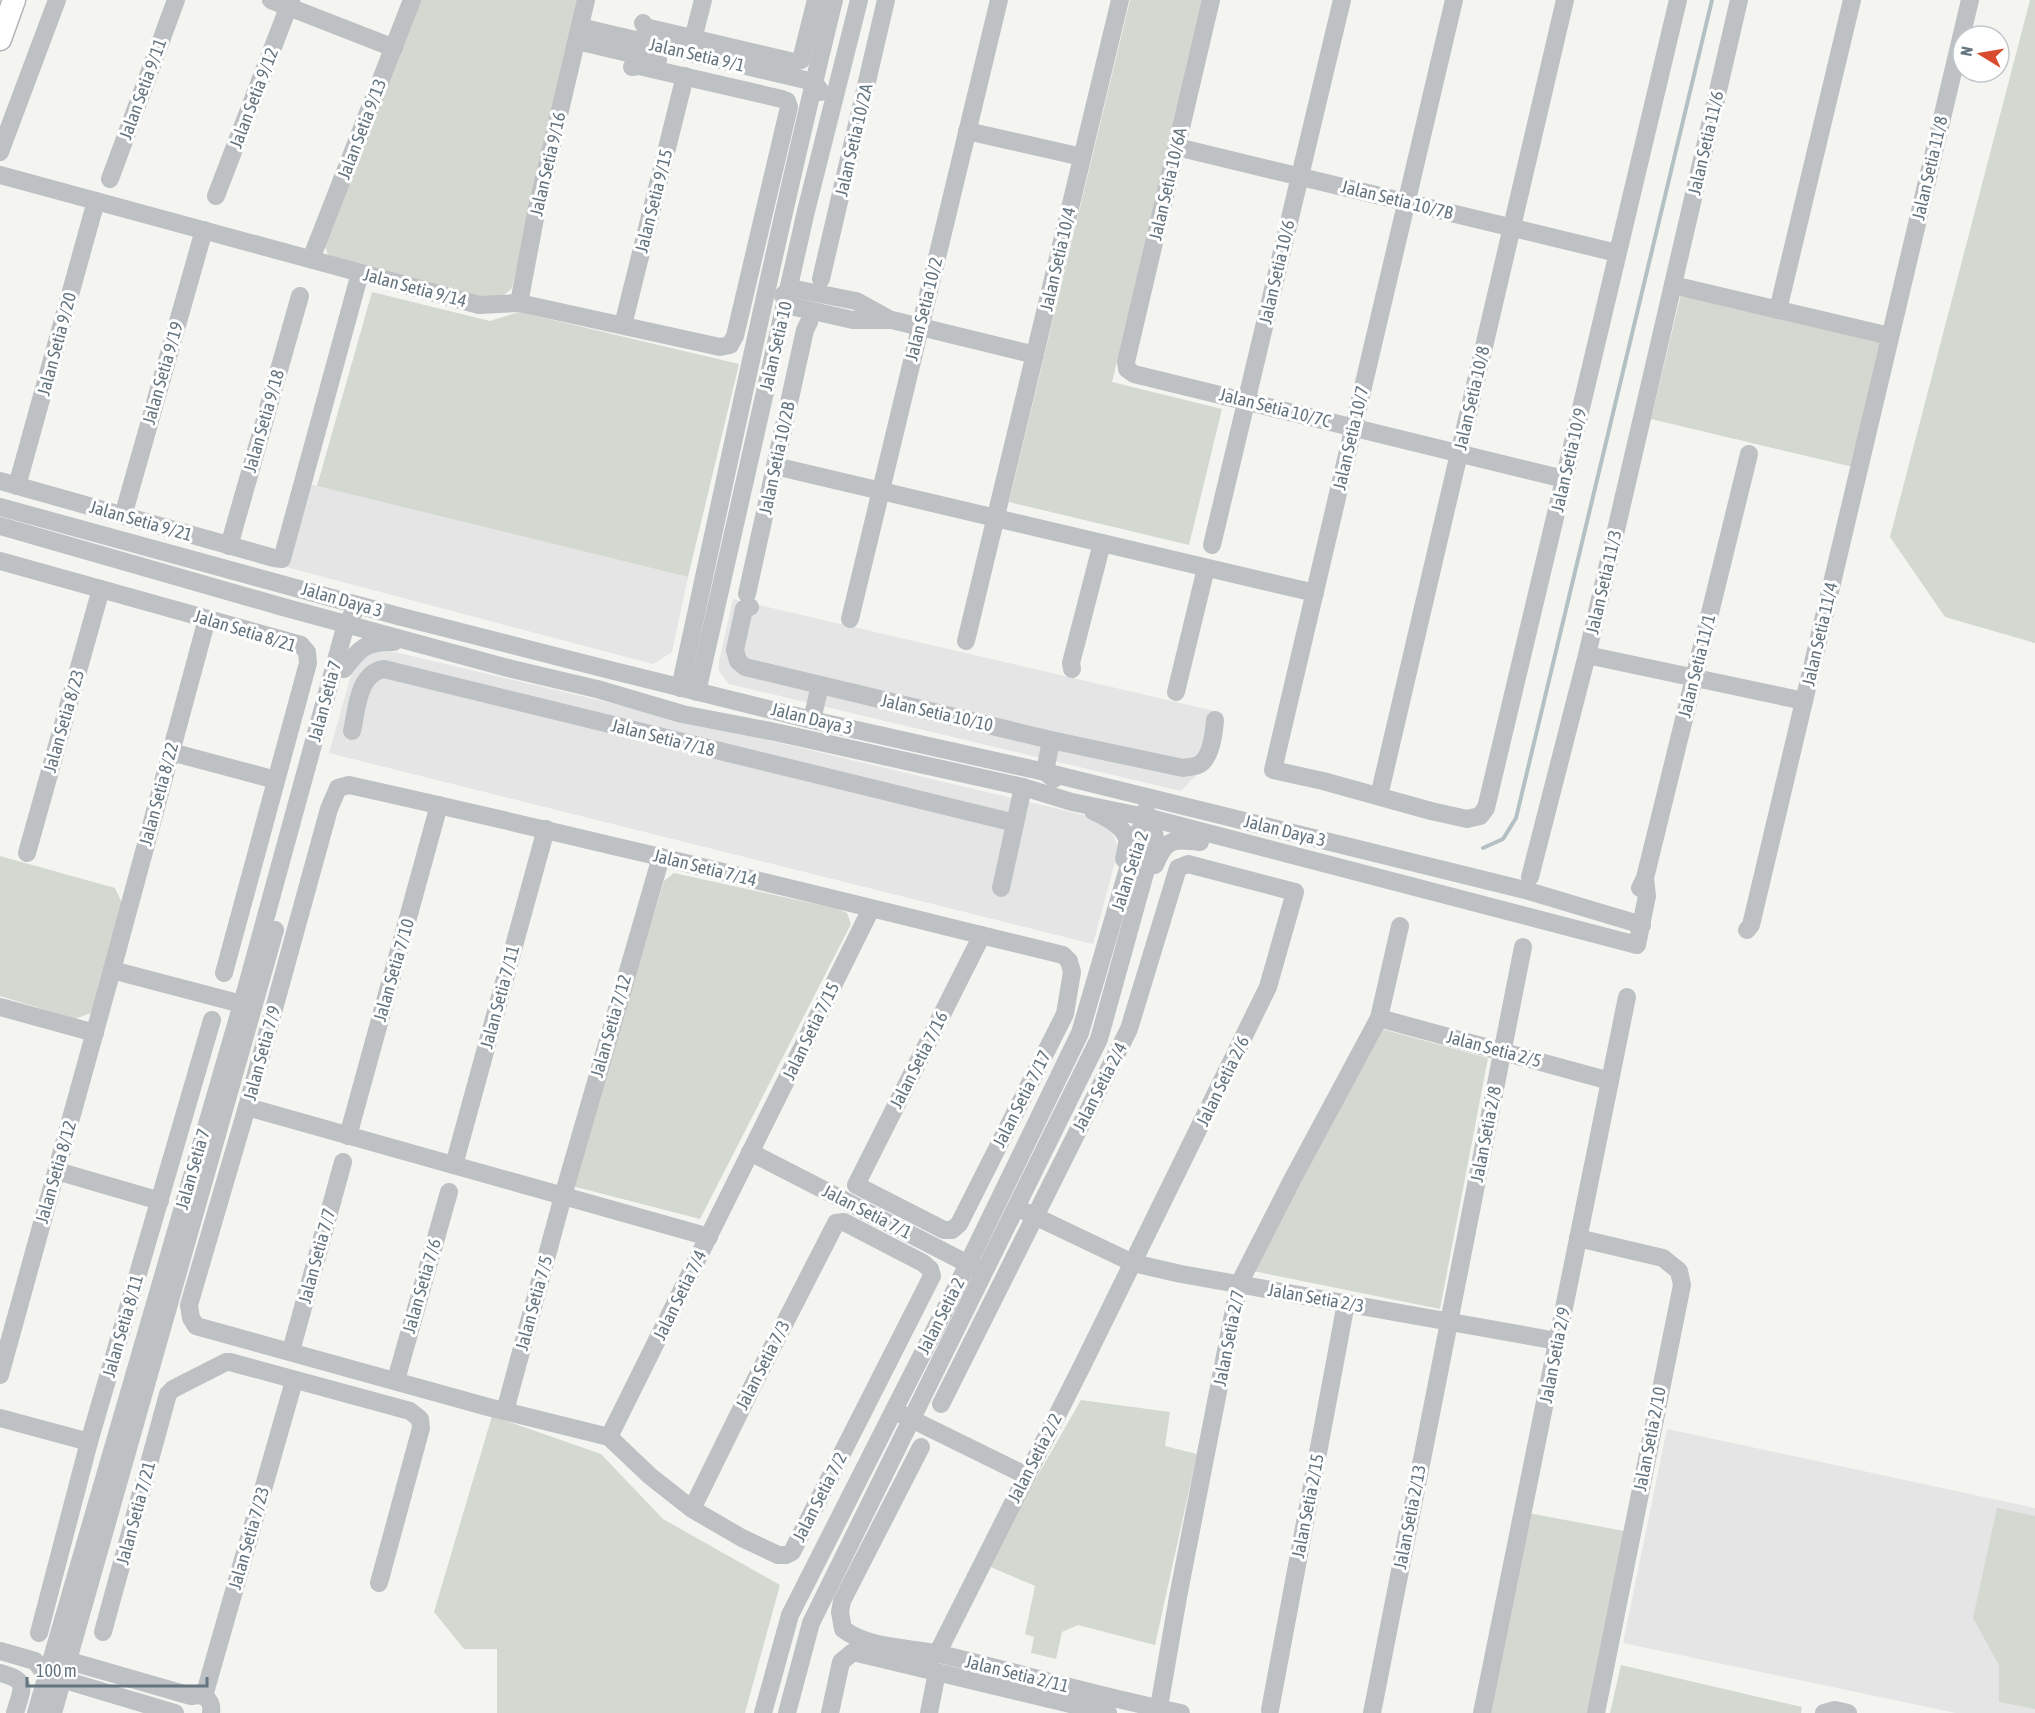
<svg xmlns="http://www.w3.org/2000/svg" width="2035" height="1713" viewBox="0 0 2035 1713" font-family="'Asap Condensed',sans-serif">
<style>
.built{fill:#e4e5e4}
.green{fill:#d3d9d0}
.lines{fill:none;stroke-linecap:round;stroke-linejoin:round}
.stream{stroke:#b4c1c4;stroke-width:4}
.major-casing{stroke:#b1b5b8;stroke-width:25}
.minor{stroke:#bdc1c4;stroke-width:18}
.major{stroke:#fff;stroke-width:22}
.labels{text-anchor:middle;stroke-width:6;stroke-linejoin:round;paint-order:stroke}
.street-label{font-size:18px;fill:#657580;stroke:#fff}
</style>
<rect width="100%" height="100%" fill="#f4f4f0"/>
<!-- built -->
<g class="built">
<polygon points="309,484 688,577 672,652 653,664 286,567"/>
<polygon points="733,599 1223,713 1212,759 1181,791 729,684 719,671 719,662"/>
<polygon points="382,649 1101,819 1111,832 1119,847 1093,944 329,753 354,665 361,655"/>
<polygon points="1667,1429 2035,1508 2035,1713 1956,1713 1623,1643"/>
</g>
<!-- green -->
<g class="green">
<polygon points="418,0 579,0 512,288 498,300 487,301 329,258 325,246"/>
<polygon points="1130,0 1205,0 1112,382 1222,409 1189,545 1009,502"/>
<polygon points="2030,0 2035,0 2035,643 1945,617 1890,537"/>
<polygon points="372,292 490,321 519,312 739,364 688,577 317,486"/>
<polygon points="1681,294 1883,343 1853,467 1651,419"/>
<polygon points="0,856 115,888 122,903 91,1013 75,1019 0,996"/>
<polygon points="674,873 838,909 847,913 851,924 700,1219 572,1186 664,881"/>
<polygon points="1378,1028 1488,1058 1440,1309 1253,1271"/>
<polygon points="1081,1400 1170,1412 1165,1446 1197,1454 1155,1645 1078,1625 1062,1632 1056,1659 1031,1653 1034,1637 1025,1634 1035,1586 986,1565"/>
<polygon points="492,1416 601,1454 663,1519 780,1585 745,1713 497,1713 497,1649 464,1649 434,1612"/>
<polygon points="1997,1508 2035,1516 2035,1709 1999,1702 1999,1665 1973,1618"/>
<polygon points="1528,1513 1624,1531 1589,1713 1489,1713"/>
<polygon points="1621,1665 1802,1707 1801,1713 1610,1713"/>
</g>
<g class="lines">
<!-- stream -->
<polyline class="stream" points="1483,848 1503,839 1516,818 1712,0"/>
<defs>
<polyline id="major" points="0,39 14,0"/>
</defs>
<!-- major casing -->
<use href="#major" class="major-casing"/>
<!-- minor -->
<g class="minor">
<polyline points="271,0 394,48"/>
<polyline points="1211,0 1126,362 1127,369 1134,374 1564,479"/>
<polyline points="1454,0 1273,770 1323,781 1431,811 1467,819 1480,816 1486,808 1678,0"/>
<polyline points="643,23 645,27 794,62 801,60 816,0"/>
<polyline points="580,27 814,82 821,92"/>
<polyline points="693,39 703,0"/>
<polyline points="577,41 658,60"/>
<polyline points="967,131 1082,157"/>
<polyline points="1177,147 1617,253"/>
<polyline points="0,152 57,0"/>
<polyline points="0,175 479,305 519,303 720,347 730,345 735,336 789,107 787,101 782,99 639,66 632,67"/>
<polyline points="110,179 176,0"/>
<polyline points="216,196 291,0"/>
<polyline points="311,259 412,0"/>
<polyline points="821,279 886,0"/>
<polyline points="1673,285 1890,336"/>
<polyline points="784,294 786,305 853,320 892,320 1035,355"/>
<polyline points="783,296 790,288 856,301 887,318"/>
<polyline points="519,303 537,208 586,0"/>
<polyline points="1778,310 1852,0"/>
<polyline points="623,325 685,76"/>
<polyline points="775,466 1315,593"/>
<polyline points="0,481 274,558 282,559 360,273"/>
<polyline points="17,486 96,201"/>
<polyline points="0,507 398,616 610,670 812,720 1045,772 1525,890 1642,925"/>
<polyline points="123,516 204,230"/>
<polyline points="0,526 283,607 512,669 597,689 682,714 775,732 1023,787 1072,802 1150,818 1637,945 1647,896 1645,878"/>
<polyline points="1212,545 1342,0"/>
<polyline points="229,546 300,296"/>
<polyline points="0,561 301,645 307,652 308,663 224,973"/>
<polyline points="747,594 805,330 809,322"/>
<path d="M750,607L744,609L735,650L738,661L745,667L1051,740L1183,768C1187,767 1194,767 1198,765C1211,760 1214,733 1215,720"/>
<polyline points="850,619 999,0"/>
<polyline points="966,641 1120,0"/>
<polyline points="1587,655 1804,701"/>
<path d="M344,669C360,648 366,641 394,642"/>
<polyline points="1072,669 1071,663 1102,543"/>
<path d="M680,688C730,458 778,228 834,0"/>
<polyline points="697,692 806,211 859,0"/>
<polyline points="1176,692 1206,568"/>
<polyline points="812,720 820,685"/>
<path d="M352,731C357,709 358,673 384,669L1015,823"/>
<polyline points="1051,740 1045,772 1054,779"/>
<polyline points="171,752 276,780"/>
<polyline points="1379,796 1565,0"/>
<path d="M1093,811C1105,817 1123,825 1127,839C1128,845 1125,853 1124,859"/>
<polyline points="27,853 101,589"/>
<path d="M1155,865C1165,839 1174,838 1200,842"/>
<polyline points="1530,877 1587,655 1739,0"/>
<polyline points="1001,888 1023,787"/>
<polyline points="1640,888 1645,878 1749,454"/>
<polyline points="1747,930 1751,925 1970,0"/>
<polyline points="112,970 253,1007"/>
<polyline points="0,1007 95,1033"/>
<polyline points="1379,1018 1610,1081"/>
<polyline points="247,1107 709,1237"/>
<polyline points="348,1136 439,805"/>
<polyline points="750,1152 976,1268"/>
<polyline points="454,1165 546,829"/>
<polyline points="57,1171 160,1201"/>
<polyline points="1026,1212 1133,1263 1181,1274 1557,1341"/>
<polyline points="1578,1238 1663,1258 1679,1271 1682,1285 1596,1713"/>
<polyline points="291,1351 343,1162"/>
<polyline points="0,1375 112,970 207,619"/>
<polyline points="396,1380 449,1192"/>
<polyline points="505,1411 563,1196 661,857"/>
<polyline points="901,1414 1027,1476"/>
<polyline points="0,1418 89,1442"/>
<polyline points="609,1437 871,909"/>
<path d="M921,1447L842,1601L840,1612L843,1629C869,1649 908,1647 940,1654C1020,1673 1100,1697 1181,1713"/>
<path d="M692,1509L756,1379L836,1223L844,1222L923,1263L930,1269L932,1276L792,1552L786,1555H778L742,1538L692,1509L650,1476L609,1437L488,1407L196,1326L191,1318L189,1305L247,1107L329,809L338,788L349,785C588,838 825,897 1063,955L1069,961L1072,972L1065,1014L959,1224L952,1230H944L856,1185L982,935"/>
<polyline points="103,1632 168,1394 173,1389 226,1362 230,1362 410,1411 420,1419 421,1428 379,1583"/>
<polyline points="39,1633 89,1442 212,1020"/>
<polyline points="0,1651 35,1661 46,1675"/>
<polyline points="937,1654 1084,1362 1268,987 1295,892 1188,864 1178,868 1129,1029 941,1404"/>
<polyline points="59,1658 191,1696"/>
<path d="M0,1673C30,1681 22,1688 15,1713"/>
<polyline points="51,1676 175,1713"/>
<path d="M192,1696C204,1693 213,1700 211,1713"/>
<polyline points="204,1696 294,1381"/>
<polyline points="1270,1710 1346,1303"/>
<polyline points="36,1713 242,1004 346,624 353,614"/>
<polyline points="53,1713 275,930"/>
<polyline points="763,1713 790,1615 962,1276 1080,1033 1139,831 1150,818"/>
<polyline points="787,1713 811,1623 1099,1039 1155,837 1150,818 1145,811"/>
<polyline points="830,1713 841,1662 853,1652 1108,1713"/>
<polyline points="929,1713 937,1672"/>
<polyline points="1158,1713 1178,1597 1239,1284 1291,1182 1379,1018 1400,926"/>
<polyline points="1372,1713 1523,947"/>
<polyline points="1482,1713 1627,997"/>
<polyline points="1824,1713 1835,1710 1848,1713"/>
</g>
<!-- major -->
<use href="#major" class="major"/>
</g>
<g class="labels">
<!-- street labels -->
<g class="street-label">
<text transform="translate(697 55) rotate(13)" y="6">Jalan Setia 9/1</text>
<text transform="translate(143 89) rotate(-70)" y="6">Jalan Setia 9/11</text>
<text transform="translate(254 98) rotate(-69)" y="6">Jalan Setia 9/12</text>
<text transform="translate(362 129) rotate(-69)" y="6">Jalan Setia 9/13</text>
<text transform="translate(854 140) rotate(-77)" y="6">Jalan Setia 10/2A</text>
<text transform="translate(1706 143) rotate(-77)" y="6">Jalan Setia 11/6</text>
<text transform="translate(548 164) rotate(-77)" y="6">Jalan Setia 9/16</text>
<text transform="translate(1930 168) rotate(-77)" y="6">Jalan Setia 11/8</text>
<text transform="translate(1168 184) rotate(-77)" y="6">Jalan Setia 10/6A</text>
<text transform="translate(1397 200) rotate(14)" y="6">Jalan Setia 10/7B</text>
<text transform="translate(654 201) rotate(-76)" y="6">Jalan Setia 9/15</text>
<text transform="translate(1058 259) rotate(-77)" y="6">Jalan Setia 10/4</text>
<text transform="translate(1277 272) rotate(-77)" y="6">Jalan Setia 10/6</text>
<text transform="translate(415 288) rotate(15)" y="6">Jalan Setia 9/14</text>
<text transform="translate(924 309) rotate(-76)" y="6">Jalan Setia 10/2</text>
<text transform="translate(57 344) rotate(-75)" y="6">Jalan Setia 9/20</text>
<text transform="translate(776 346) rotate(-77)" y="6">Jalan Setia 10</text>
<text transform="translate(163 373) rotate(-74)" y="6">Jalan Setia 9/19</text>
<text transform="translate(1472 398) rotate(-77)" y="6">Jalan Setia 10/8</text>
<text transform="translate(1275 408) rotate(14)" y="6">Jalan Setia 10/7C</text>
<text transform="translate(264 421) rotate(-74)" y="6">Jalan Setia 9/18</text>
<text transform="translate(1351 438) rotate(-77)" y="6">Jalan Setia 10/7</text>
<text transform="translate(777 458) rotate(-78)" y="6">Jalan Setia 10/2B</text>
<text transform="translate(1569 460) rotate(-77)" y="6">Jalan Setia 10/9</text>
<text transform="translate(141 521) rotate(16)" y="6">Jalan Setia 9/21</text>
<text transform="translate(1604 582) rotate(-77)" y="6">Jalan Setia 11/3</text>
<text transform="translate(342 600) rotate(16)" y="6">Jalan Daya 3</text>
<text transform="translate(245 631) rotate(17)" y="6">Jalan Setia 8/21</text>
<text transform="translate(1820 634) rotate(-77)" y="6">Jalan Setia 11/4</text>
<text transform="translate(1697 666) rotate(-76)" y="6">Jalan Setia 11/1</text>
<text transform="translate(325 701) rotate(-75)" y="6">Jalan Setia 7</text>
<text transform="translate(937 713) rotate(13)" y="6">Jalan Setia 10/10</text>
<text transform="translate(812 719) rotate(14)" y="6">Jalan Daya 3</text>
<text transform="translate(64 721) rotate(-74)" y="6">Jalan Setia 8/23</text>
<text transform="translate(663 738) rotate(14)" y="6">Jalan Setia 7/18</text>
<text transform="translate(159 794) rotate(-75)" y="6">Jalan Setia 8/22</text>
<text transform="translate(1285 831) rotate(14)" y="6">Jalan Daya 3</text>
<text transform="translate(705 868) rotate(14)" y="6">Jalan Setia 7/14</text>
<text transform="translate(1130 871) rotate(-72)" y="6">Jalan Setia 2</text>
<text transform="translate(394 970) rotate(-74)" y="6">Jalan Setia 7/10</text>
<text transform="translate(500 997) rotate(-75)" y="6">Jalan Setia 7/11</text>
<text transform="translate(611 1026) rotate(-74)" y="6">Jalan Setia 7/12</text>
<text transform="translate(811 1031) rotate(-64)" y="6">Jalan Setia 7/15</text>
<text transform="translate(1494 1049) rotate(15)" y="6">Jalan Setia 2/5</text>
<text transform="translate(262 1053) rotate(-75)" y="6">Jalan Setia 7/9</text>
<text transform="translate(919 1060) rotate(-63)" y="6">Jalan Setia 7/16</text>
<text transform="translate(1223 1081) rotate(-64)" y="6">Jalan Setia 2/6</text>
<text transform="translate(1100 1087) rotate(-63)" y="6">Jalan Setia 2/4</text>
<text transform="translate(1022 1099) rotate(-63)" y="6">Jalan Setia 7/17</text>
<text transform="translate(1486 1134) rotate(-79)" y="6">Jalan Setia 2/8</text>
<text transform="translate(193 1169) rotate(-74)" y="6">Jalan Setia 7</text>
<text transform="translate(56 1172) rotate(-74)" y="6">Jalan Setia 8/12</text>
<text transform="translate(867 1212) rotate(27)" y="6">Jalan Setia 7/1</text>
<text transform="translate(317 1256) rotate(-75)" y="6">Jalan Setia 7/7</text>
<text transform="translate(422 1286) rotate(-74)" y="6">Jalan Setia 7/6</text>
<text transform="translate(680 1295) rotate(-64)" y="6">Jalan Setia 7/4</text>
<text transform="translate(1316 1298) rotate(10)" y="6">Jalan Setia 2/3</text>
<text transform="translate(534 1303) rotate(-75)" y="6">Jalan Setia 7/5</text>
<text transform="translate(941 1316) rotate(-63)" y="6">Jalan Setia 2</text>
<text transform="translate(123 1326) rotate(-74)" y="6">Jalan Setia 8/11</text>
<text transform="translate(1229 1338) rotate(-79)" y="6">Jalan Setia 2/7</text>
<text transform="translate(1555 1355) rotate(-79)" y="6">Jalan Setia 2/9</text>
<text transform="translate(763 1365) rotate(-63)" y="6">Jalan Setia 7/3</text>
<text transform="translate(1650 1439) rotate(-79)" y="6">Jalan Setia 2/10</text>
<text transform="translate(1035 1458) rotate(-63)" y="6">Jalan Setia 2/2</text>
<text transform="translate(820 1497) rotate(-63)" y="6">Jalan Setia 7/2</text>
<text transform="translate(1308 1506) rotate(-79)" y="6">Jalan Setia 2/15</text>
<text transform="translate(136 1513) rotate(-75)" y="6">Jalan Setia 7/21</text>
<text transform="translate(1410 1517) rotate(-79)" y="6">Jalan Setia 2/13</text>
<text transform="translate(249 1538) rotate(-74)" y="6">Jalan Setia 7/23</text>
<text transform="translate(1017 1674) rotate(14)" y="6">Jalan Setia 2/11</text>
</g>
</g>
<!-- north arrow -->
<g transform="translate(1981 54) rotate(281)"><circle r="28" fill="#ffffff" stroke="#c1c8cc" stroke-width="1.5"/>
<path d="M0-4.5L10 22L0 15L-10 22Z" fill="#d84b2c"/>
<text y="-9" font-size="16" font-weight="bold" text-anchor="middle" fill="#657580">N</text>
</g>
<!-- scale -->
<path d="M27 1677v9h180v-9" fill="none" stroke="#657580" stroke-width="3"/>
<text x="36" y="1677" font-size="18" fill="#657580" stroke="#ffffff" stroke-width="4.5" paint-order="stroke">100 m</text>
</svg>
